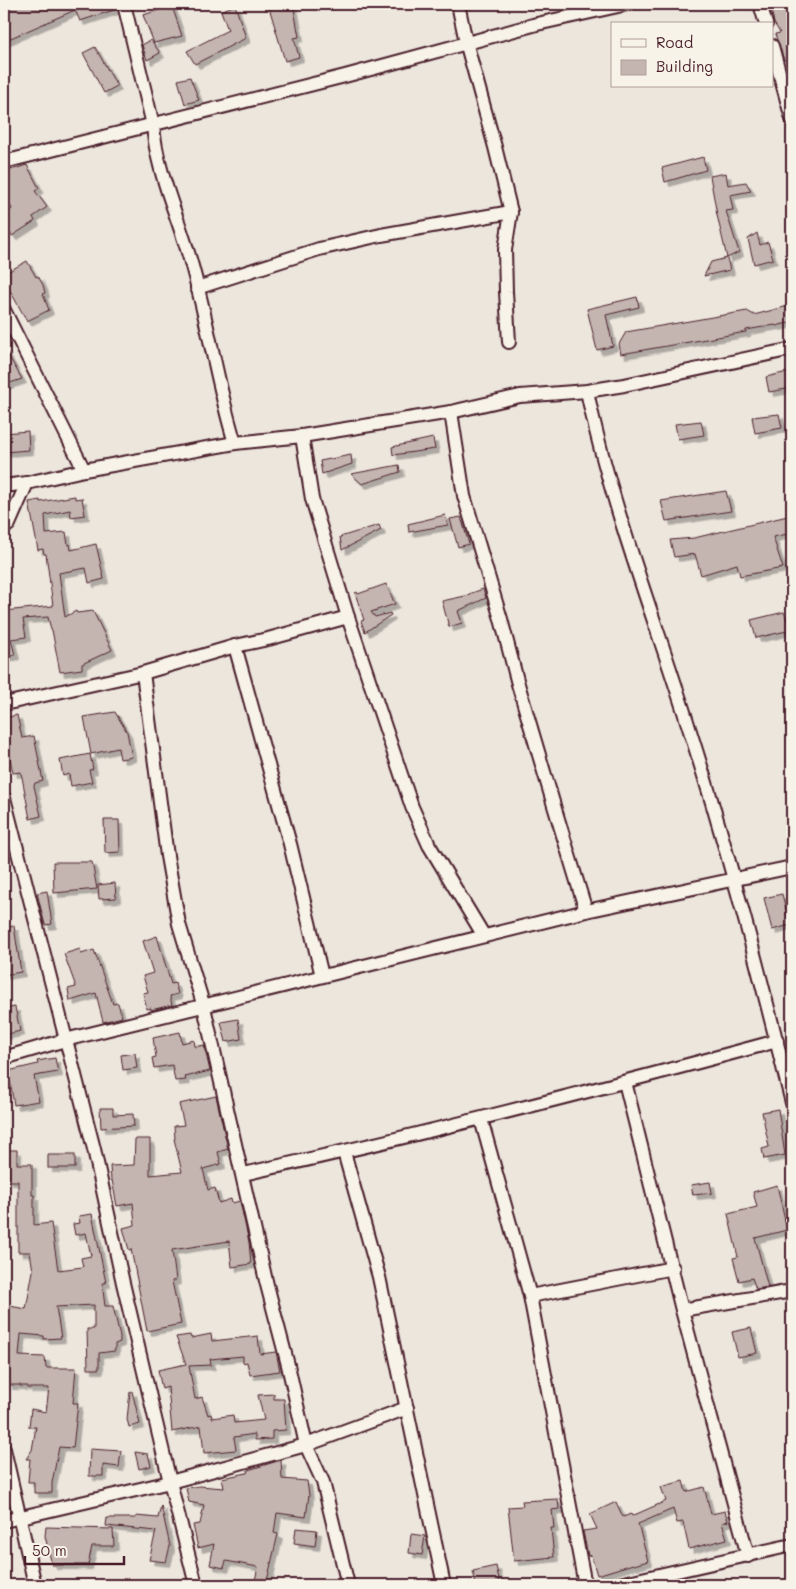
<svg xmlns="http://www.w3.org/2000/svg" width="796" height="1589" viewBox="0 0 796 1589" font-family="Mali,sans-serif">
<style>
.building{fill:#c4b5b0;stroke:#4a1f2b;filter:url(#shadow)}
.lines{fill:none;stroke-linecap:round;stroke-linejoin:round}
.minor-casing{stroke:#4a1f2b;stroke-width:16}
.minor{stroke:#f7f3e8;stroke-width:12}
</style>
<defs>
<filter id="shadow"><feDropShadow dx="4.5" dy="4.5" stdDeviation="0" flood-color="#0004"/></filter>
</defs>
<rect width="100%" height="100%" fill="#ece6dd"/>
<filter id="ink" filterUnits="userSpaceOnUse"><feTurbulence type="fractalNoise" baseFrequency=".02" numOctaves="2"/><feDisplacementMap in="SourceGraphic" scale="10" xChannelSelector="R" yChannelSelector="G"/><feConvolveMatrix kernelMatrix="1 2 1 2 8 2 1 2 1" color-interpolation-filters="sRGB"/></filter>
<g filter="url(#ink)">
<!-- building -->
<g class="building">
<polygon points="4,4 116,4 117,9 80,21 75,10 4,41"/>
<polygon points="268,4 293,4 299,37 294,38 299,57 285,61"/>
<polygon points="770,4 787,4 792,24 792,58 784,60 775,34 780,33 774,23"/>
<polygon points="235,5 246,38 195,64 187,51 228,30 221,11"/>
<polygon points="172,6 182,36 154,43 143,15"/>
<polygon points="151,40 160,53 147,60 142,45"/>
<polygon points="95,47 117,86 104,93 83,53"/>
<polygon points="190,77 199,100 185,104 178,80"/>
<polygon points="703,157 706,170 665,182 662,168"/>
<polygon points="27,165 39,188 35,191 47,207 33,217 35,221 12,236 4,224 4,215 12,209 4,193 4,172"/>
<polygon points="726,173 728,185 746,182 751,191 730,195 733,210 726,211 739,252 727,258 717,215 710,176"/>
<polygon points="757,233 760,245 768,242 773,259 754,264 748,239"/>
<polygon points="727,258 730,270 704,276 711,262"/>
<polygon points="27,261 36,277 38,276 43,285 45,293 43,294 49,310 27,321 4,280 4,274"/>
<polygon points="637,297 639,307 606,315 613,346 597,350 587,309"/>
<polygon points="792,305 792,322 776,326 775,325 746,330 746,332 621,354 619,344 626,332 747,311 754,315"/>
<polygon points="4,348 22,379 4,385"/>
<polygon points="792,371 792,388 769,392 766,377"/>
<polygon points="779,414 782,428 755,433 752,417"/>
<polygon points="701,421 704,435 678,439 675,424"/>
<polygon points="28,431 29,450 4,452 4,433"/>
<polygon points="433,438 435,449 393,455 392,447"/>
<polygon points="351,455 352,464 322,474 320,461"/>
<polygon points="399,465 400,472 362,484 351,474"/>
<polygon points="726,491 731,511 666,521 661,501"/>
<polygon points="75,496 75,499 82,498 85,515 71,517 70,510 45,515 46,534 66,532 68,545 70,544 71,550 96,544 104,579 89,583 86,568 59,573 65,617 76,611 77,613 93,611 112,650 82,664 82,669 60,672 52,630 51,630 48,617 23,619 26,637 11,639 15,655 4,658 4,611 53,606 46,554 44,554 43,549 38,550 29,502 40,500 40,502"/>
<polygon points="445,515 448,525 409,532 408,524"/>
<polygon points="792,515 792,533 773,537 783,568 740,576 737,564 701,575 695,554 674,557 670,540 694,538"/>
<polygon points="461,517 469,544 458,547 450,519"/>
<polygon points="379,525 381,530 342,550 340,537"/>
<polygon points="386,584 395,604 371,612 375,617 390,613 391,615 365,632 361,621 364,620 355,593 357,592 358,594"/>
<polygon points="483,589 486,598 458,611 462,623 449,627 442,601 470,595 469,594"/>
<polygon points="784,612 791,630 756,638 751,620"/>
<polygon points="115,712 127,732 132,757 120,759 118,748 91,754 84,717"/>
<polygon points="17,715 22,738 34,736 43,781 35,783 34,786 41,816 30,819 21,772 13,773 7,744 4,718"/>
<polygon points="90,754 93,769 89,770 92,782 71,786 69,774 63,776 60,760"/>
<polygon points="104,820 119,820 120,852 105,853"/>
<polygon points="53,862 92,862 97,889 54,893"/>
<polygon points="115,883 116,898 99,899 98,885"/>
<polygon points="47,891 52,924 45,925 37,893"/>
<polygon points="782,894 790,925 772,930 764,898"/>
<polygon points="14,926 21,972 4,975 4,928"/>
<polygon points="157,936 171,984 175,983 178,994 170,996 172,1005 151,1010 151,1008 147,1009 143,993 148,992 143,976 153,973 143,941"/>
<polygon points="80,949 81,954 94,950 113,1004 118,1003 122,1017 103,1022 96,993 70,1001 68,989 76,987 64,954"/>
<polygon points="15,1007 20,1031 4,1035 4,1009"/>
<polygon points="238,1019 241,1039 226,1042 221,1022"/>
<polygon points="180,1032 182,1043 194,1040 195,1047 204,1045 210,1071 185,1077 186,1080 175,1081 172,1065 154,1068 152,1058 156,1057 153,1038"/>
<polygon points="135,1053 137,1068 123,1070 121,1055"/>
<polygon points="55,1058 58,1072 34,1076 39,1101 14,1105 10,1081 4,1082 4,1072 38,1064 37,1061"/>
<polygon points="216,1096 228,1149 218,1152 221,1164 203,1169 208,1190 215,1188 219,1203 231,1199 232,1203 240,1201 249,1242 251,1264 232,1267 229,1241 172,1250 176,1280 172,1281 181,1324 147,1331 131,1249 129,1250 123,1228 135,1225 133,1203 117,1206 112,1180 111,1181 110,1166 134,1165 135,1139 150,1139 150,1175 182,1172 174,1139 175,1139 174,1126 184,1125 179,1104"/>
<polygon points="100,1108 113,1108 113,1115 133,1114 134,1126 101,1128"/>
<polygon points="778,1109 785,1155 764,1159 762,1149 769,1147 762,1112"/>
<polygon points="4,1150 17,1150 17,1164 32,1164 32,1195 34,1195 34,1225 51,1223 58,1270 83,1267 81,1258 91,1256 86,1233 75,1235 73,1224 80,1223 79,1216 92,1214 106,1283 102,1283 105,1306 113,1306 120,1336 120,1342 115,1344 115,1351 99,1353 99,1369 88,1369 87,1329 94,1329 94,1305 56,1307 61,1338 44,1339 44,1336 21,1334 19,1356 45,1357 46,1368 76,1368 73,1403 78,1403 73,1448 59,1447 52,1483 52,1493 34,1493 34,1482 28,1482 30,1459 26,1459 32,1450 36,1427 29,1427 31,1409 46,1412 49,1388 27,1388 28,1386 20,1386 20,1385 8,1385 8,1368 4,1368 4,1305 26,1309 33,1271 30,1252 18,1252 18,1181 8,1181 7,1164 4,1165"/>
<rect x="48" y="1155" width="27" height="13"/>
<polygon points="710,1182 712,1193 693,1195 691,1185"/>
<polygon points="777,1185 787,1230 755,1238 768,1287 756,1289 752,1278 739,1281 733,1258 738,1257 728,1214 757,1207 753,1192"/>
<polygon points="751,1328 757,1353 738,1357 732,1332"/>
<polygon points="211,1334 212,1341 258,1336 260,1354 276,1352 280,1371 250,1375 247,1362 243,1363 243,1356 210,1359 211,1365 189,1366 195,1399 202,1397 208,1415 211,1414 212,1418 233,1415 234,1423 264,1420 258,1395 274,1394 274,1399 284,1399 286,1430 272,1431 272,1439 255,1440 255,1434 234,1437 236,1450 204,1453 201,1426 172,1432 168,1387 162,1389 158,1370 186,1364 176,1337 190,1335 191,1338"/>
<polygon points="132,1391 140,1424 129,1427 127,1419 130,1392"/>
<polygon points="90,1449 121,1451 119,1467 103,1465 103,1476 89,1476"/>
<polygon points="135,1452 148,1454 151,1466 139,1469"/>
<polygon points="281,1460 282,1479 307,1481 309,1495 306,1517 277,1513 274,1533 278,1534 266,1585 254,1585 258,1567 226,1561 224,1568 210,1565 214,1544 198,1548 193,1525 200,1524 204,1505 189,1502 186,1488 199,1486 224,1488 222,1478 247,1473 248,1470"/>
<polygon points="683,1481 686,1492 704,1487 711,1514 725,1511 728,1521 722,1523 727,1539 689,1549 683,1522 677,1523 673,1509 638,1524 648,1561 634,1565 633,1564 597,1575 591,1555 588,1556 583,1531 597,1529 590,1514 616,1502 623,1517 631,1514 632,1516 666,1501 661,1487"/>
<polygon points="558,1499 559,1509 552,1510 554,1528 551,1528 554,1557 514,1561 508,1507 523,1506 522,1501"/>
<polygon points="161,1505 170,1546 166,1562 149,1560 156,1531 106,1526 107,1518 136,1518 136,1516 158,1518"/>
<polygon points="46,1527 113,1529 114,1546 92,1546 88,1565 52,1565 45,1536"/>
<polygon points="296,1528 317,1530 315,1546 294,1543"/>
<polygon points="411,1534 425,1536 422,1555 409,1553"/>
<polygon points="496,1566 500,1583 476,1585 473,1571"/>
</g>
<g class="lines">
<defs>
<g id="minor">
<path d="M124,4L153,125C156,167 174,207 186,246C207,311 215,378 235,443"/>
<polyline points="458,4 466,42 495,147 511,212 505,250 506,292 509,342"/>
<polyline points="760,4 766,24"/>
<polyline points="772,46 792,119"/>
<polyline points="4,162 345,76 537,24 627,4"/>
<polyline points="197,288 319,249 381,235 511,212"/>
<polyline points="4,310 84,470"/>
<path d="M587,391C611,507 655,618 690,731C729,853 761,979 792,1103"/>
<polyline points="451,412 464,496 501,619 518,684 555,809 586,911"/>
<polyline points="302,436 312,499 348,617 412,807 429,845 484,936"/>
<polyline points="4,486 27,483 84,470 235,443 302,436 451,412 520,396 587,391 624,385 792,349"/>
<polyline points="4,528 9,524 27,483"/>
<polyline points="235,646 290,844 322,976"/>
<polyline points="143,673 167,856 179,924 204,1007 266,1281 288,1365 306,1445 323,1482 348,1585"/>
<polyline points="4,704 143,673 235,646 268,639 348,617"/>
<polyline points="4,798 94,1149 123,1283 170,1482 196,1585"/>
<polyline points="4,1058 65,1040 586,911 792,867"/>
<polyline points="625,1082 682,1310 748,1556"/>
<polyline points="481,1119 530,1296 585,1585"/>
<polyline points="344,1152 379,1277 444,1585"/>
<path d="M243,1174C422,1135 600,1089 777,1041"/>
<polyline points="530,1296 673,1268"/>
<polyline points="682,1310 792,1291"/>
<polyline points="4,1449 35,1585"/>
<polyline points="4,1521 170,1482 306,1445 407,1408"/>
<polyline points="615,1585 792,1545"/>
</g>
</defs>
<!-- minor casing -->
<use href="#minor" class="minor-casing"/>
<!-- minor -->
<use href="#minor" class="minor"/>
</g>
</g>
<!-- margin -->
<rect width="796" height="1589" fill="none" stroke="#f7f3e8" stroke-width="20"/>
<rect x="10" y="10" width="776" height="1569" fill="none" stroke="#4a1f2b" stroke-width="2" filter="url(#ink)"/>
<!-- legend -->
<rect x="611" y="22" width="162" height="65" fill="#f7f3e8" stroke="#b29e9c"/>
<rect x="621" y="39" width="25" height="8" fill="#f7f3e8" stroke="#b29e9c"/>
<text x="656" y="48" font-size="15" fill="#4a1f2b">Road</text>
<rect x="621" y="60" width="25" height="15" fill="#c4b5b0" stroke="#b29e9c"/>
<text x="656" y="72" font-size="15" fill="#4a1f2b">Building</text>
<!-- scale -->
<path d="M25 1556v8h99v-8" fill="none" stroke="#4a1f2b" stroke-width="2.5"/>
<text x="32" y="1556" font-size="15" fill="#4a1f2b" stroke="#f7f3e8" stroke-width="4" paint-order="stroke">50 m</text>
</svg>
